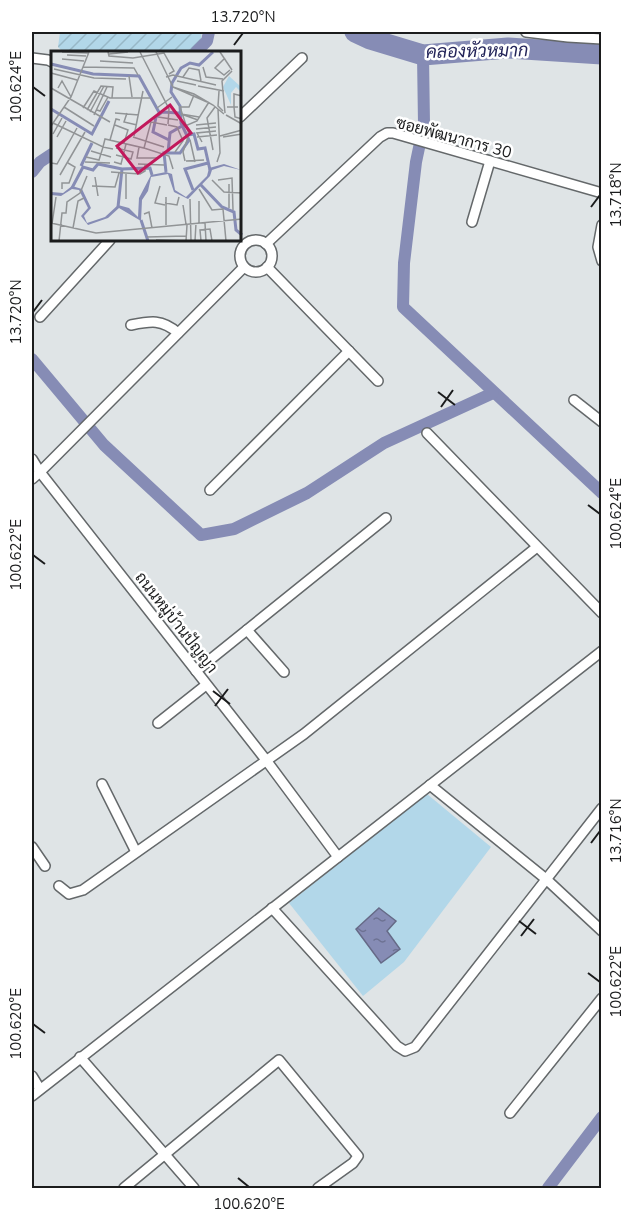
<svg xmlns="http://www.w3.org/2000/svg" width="633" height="1220" viewBox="0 0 633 1220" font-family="'Nunito Sans',Sarabun,sans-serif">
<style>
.garden{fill:url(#garden-furrows)}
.pitch{fill:#b2d7e9}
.water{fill:url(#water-ripples);stroke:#666a87;stroke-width:1.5}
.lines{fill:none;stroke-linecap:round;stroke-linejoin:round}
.canal{stroke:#868cb5;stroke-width:12}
.river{stroke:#868cb5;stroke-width:21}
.street-casing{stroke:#64686a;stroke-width:12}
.street{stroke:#fff;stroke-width:9}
.ticks{fill:none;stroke:#1b1c1d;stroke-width:2}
.labels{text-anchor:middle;stroke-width:5;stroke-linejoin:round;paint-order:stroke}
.street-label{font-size:16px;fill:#1b1c1d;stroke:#fff}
.water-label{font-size:18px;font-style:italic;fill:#242559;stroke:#fff}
.inset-river{fill:none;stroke:#868cb5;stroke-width:3}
.inset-road{fill:none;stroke:#919496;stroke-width:1.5}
.view{fill:#c2185b;fill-opacity:0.15;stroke:#c2185b;stroke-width:3}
.inset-edge{fill:none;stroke:#1b1c1d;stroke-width:3}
.neatline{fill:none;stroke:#1b1c1d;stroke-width:2}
.ticks-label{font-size:15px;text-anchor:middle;fill:#1b1c1d}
</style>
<defs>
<pattern id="garden-furrows" width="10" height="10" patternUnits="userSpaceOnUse" patternTransform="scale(1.5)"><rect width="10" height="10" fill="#b2d7e9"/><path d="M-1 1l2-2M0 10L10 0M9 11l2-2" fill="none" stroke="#98b8c7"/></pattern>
<pattern id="water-ripples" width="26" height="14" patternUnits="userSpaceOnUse" patternTransform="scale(1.5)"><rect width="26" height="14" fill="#868cb5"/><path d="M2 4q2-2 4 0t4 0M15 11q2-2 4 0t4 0" fill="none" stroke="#6d7293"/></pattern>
</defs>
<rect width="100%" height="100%" fill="#dfe4e6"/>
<!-- garden -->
<polygon class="garden" points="60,32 202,32 199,50 195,52 63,52 58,47"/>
<!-- pitch -->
<polygon class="pitch" points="427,794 491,847 404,962 363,996 289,903"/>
<!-- water -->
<polygon class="water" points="379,908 396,921 387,931 400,949 381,963 356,929"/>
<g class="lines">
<!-- canal -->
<g class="canal">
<polyline points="196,52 207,41 209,32"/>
<polyline points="423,55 424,124 416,162 404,263 403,307 602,493"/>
<polyline points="32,172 40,162 52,154"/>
<polyline points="32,359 104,445 201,535 234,529 307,493 384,443 493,393"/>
<polyline points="548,1188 602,1117"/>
</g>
<!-- river -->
<polyline class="river" points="355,32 370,39 423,55 508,48 602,54"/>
<defs>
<g id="street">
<polyline points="526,32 568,37 602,39"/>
<polyline points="32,58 48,60 52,62"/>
<polyline points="240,117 302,58"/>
<polyline points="472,222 490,161"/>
<polyline points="602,225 598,247 602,261"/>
<circle cx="256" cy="256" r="16"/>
<polyline points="266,244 380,137 387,133 393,133 602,193"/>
<polyline points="267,267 378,381"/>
<polyline points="40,317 110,240"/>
<path d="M131,325C151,321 162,319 178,333"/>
<polyline points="574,400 602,422"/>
<polyline points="427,433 602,613"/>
<polyline points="32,459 40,472 32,479"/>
<polyline points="210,490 349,351"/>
<polyline points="247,630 284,672"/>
<polyline points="196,671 386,518"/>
<polyline points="158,723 206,685"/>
<polyline points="102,784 136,852"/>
<polyline points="430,785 546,879 602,931"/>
<polyline points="32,847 45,866"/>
<polyline points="338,857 602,651"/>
<polyline points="59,886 69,894 83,890 304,734 537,547"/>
<polyline points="272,908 397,1046 405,1051 415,1047 602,808"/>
<polyline points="80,1057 194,1188"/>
<polyline points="32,1076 40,1089"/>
<polyline points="32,1096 338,857 266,760 40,472 244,267"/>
<polyline points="510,1113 602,998"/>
<polyline points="124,1188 279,1060 358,1156 353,1163 318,1188"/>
</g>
</defs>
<!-- street casing -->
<use href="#street" class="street-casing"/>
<!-- street -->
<use href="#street" class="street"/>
</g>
<!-- ticks -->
<path class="ticks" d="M234,45L243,33M33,87L45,96M591,207L600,195M33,312L42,300M438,392L455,405M441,407L453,390M588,505L600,514M33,555L45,564M213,691L230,704M215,706L228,689M591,843L600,831M519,921L536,934M521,936L534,919M588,973L600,982M33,1024L45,1033M238,1178L249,1187"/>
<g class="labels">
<!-- street labels -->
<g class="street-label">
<text transform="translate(454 137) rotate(15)" y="6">ซอยพัฒนาการ 30</text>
<text transform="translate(177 622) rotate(52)" y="6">ถนนหมู่บ้านปัญญา</text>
</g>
<!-- water labels -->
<g class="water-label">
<text transform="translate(477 51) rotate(-1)" y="6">คลองหัวหมาก</text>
</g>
</g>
<!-- overview -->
<g transform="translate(51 51)">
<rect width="190" height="190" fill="#dfe4e6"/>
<path d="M178,25L190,36V41L185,36L180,42V54L172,36Z" fill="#b2d7e9"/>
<path d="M173,113L190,119L173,115L161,119L159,125L137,148L123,141L117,123L100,126L97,140L91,149L90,170L68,157L57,167L37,174L30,165L37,157L28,139L21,138L10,145L0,144V141L12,142L21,135L31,138L40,157L33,165L36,172L54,166L67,154L78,157L87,166L88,147L100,124L115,121L121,123L124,139L135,146L156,125L158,117Z" fill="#868cb5"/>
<path class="inset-river" d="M0,13L42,23L88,25L109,63M0,58L41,83L58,50M137,84L143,83L147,98L154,97L159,119M118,89L102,81L105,66L111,61L128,62M117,101L119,82L131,75M30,115L41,92M115,121L113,102H129L138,89L130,72L129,55L120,41L121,32L130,17L139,12L148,14L162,1M149,133L171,156L183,161L185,179L191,184M21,137L32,116L42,119L47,113L71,118M142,139L134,118L157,112M67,156L71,118L99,117L101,124M90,169L97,190"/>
<path class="inset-road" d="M11,1L37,2M57,1L58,5L82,7L113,2L123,20L118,23M89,1L118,58L117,73M105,1L122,36M169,1L181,19M58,3L77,1M16,4L35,5M174,7L164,17L173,24L179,19M11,8L33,10M49,10L82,12M32,16L83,17L87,24M152,16L155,26L172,28M3,18L43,27L75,28M0,22L26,29M78,25L81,46M115,26L122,24L165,34M132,26L138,17L148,19L150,30M126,30L145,34M147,35L173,40M0,37L59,71M7,37L11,30L20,46M168,40L167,55L172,60M156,51L122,36L143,43L162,54L173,63M13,56L43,75M176,56H183V43L191,45M187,56H183L184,66L191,68M32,57L43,40L59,47H99M106,57L121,46M36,59L50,35L62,36L61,47M46,59L49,60L57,46M39,61L53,35M64,62L88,64M76,62L73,71L86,74M174,62L171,30L181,20M43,64L56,36M175,64L191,73M107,66L127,69M147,69L130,63L148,66M2,72L52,96L54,88L93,97L100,71L116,74M64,74L77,79L73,92M117,74L126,76L132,90L124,101M145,74L165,72M0,75L20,46L38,1M134,75L146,70L158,51M145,78L165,76M2,83L11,67M83,85L92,40M169,85L191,79M6,86L15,70M82,86L113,96M146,86L166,84M172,86L191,83M59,89L65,68L69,69M139,89L144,111M151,91L146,82L165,80M88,96L86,107H107M93,97L118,105L122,118M162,99L156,67L164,56M40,100L60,106M65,104L80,108L82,101L65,97M35,106L48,109L52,96L62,98M134,110L132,101L138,83L129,56H138L143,44M135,110L153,109M34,111L59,112M63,111L70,113L75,93M166,111L169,102L167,58M0,112L6,113L26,77M87,113L113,114M60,121L89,123L94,120V114M9,124L34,81M44,126L47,145M161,129L173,141L191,142M167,129L181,127L182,159M178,133V157M41,135L64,136L68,122M109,135L104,152L114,154M11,138V132H18L24,116L17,112M148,138L161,159L172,158L175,190M75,148V123M139,148L140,190M148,150V172M114,152L126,154L128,146M132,154L135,173M93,163L98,161L101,177M0,172L45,182L191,168M154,172L155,190M1,173L5,146M115,174V146M22,177L27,150L33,147M96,186L135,185M105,189L135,190L136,174M8,190L11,162H15L16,151L29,142L36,125M144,190L145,172M150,190L149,179L159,178L161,190"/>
<path class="view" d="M119,54L140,82L87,122L66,95Z"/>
<rect width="190" height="190" class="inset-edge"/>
</g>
<!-- border -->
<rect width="633" height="1220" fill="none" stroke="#ffffff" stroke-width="66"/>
<rect x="33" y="33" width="567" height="1154" class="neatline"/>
<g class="ticks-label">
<text x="243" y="22">13.720°N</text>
<text transform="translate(16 87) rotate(-90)" y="5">100.624°E</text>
<text transform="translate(616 195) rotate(-90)" y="5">13.718°N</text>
<text transform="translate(16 312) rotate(-90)" y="5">13.720°N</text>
<text transform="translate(616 514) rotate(-90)" y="5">100.624°E</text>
<text transform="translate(16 555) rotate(-90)" y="5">100.622°E</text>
<text transform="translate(616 831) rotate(-90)" y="5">13.716°N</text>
<text transform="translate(616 982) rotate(-90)" y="5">100.622°E</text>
<text transform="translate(16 1024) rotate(-90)" y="5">100.620°E</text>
<text x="249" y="1209">100.620°E</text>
</g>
</svg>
